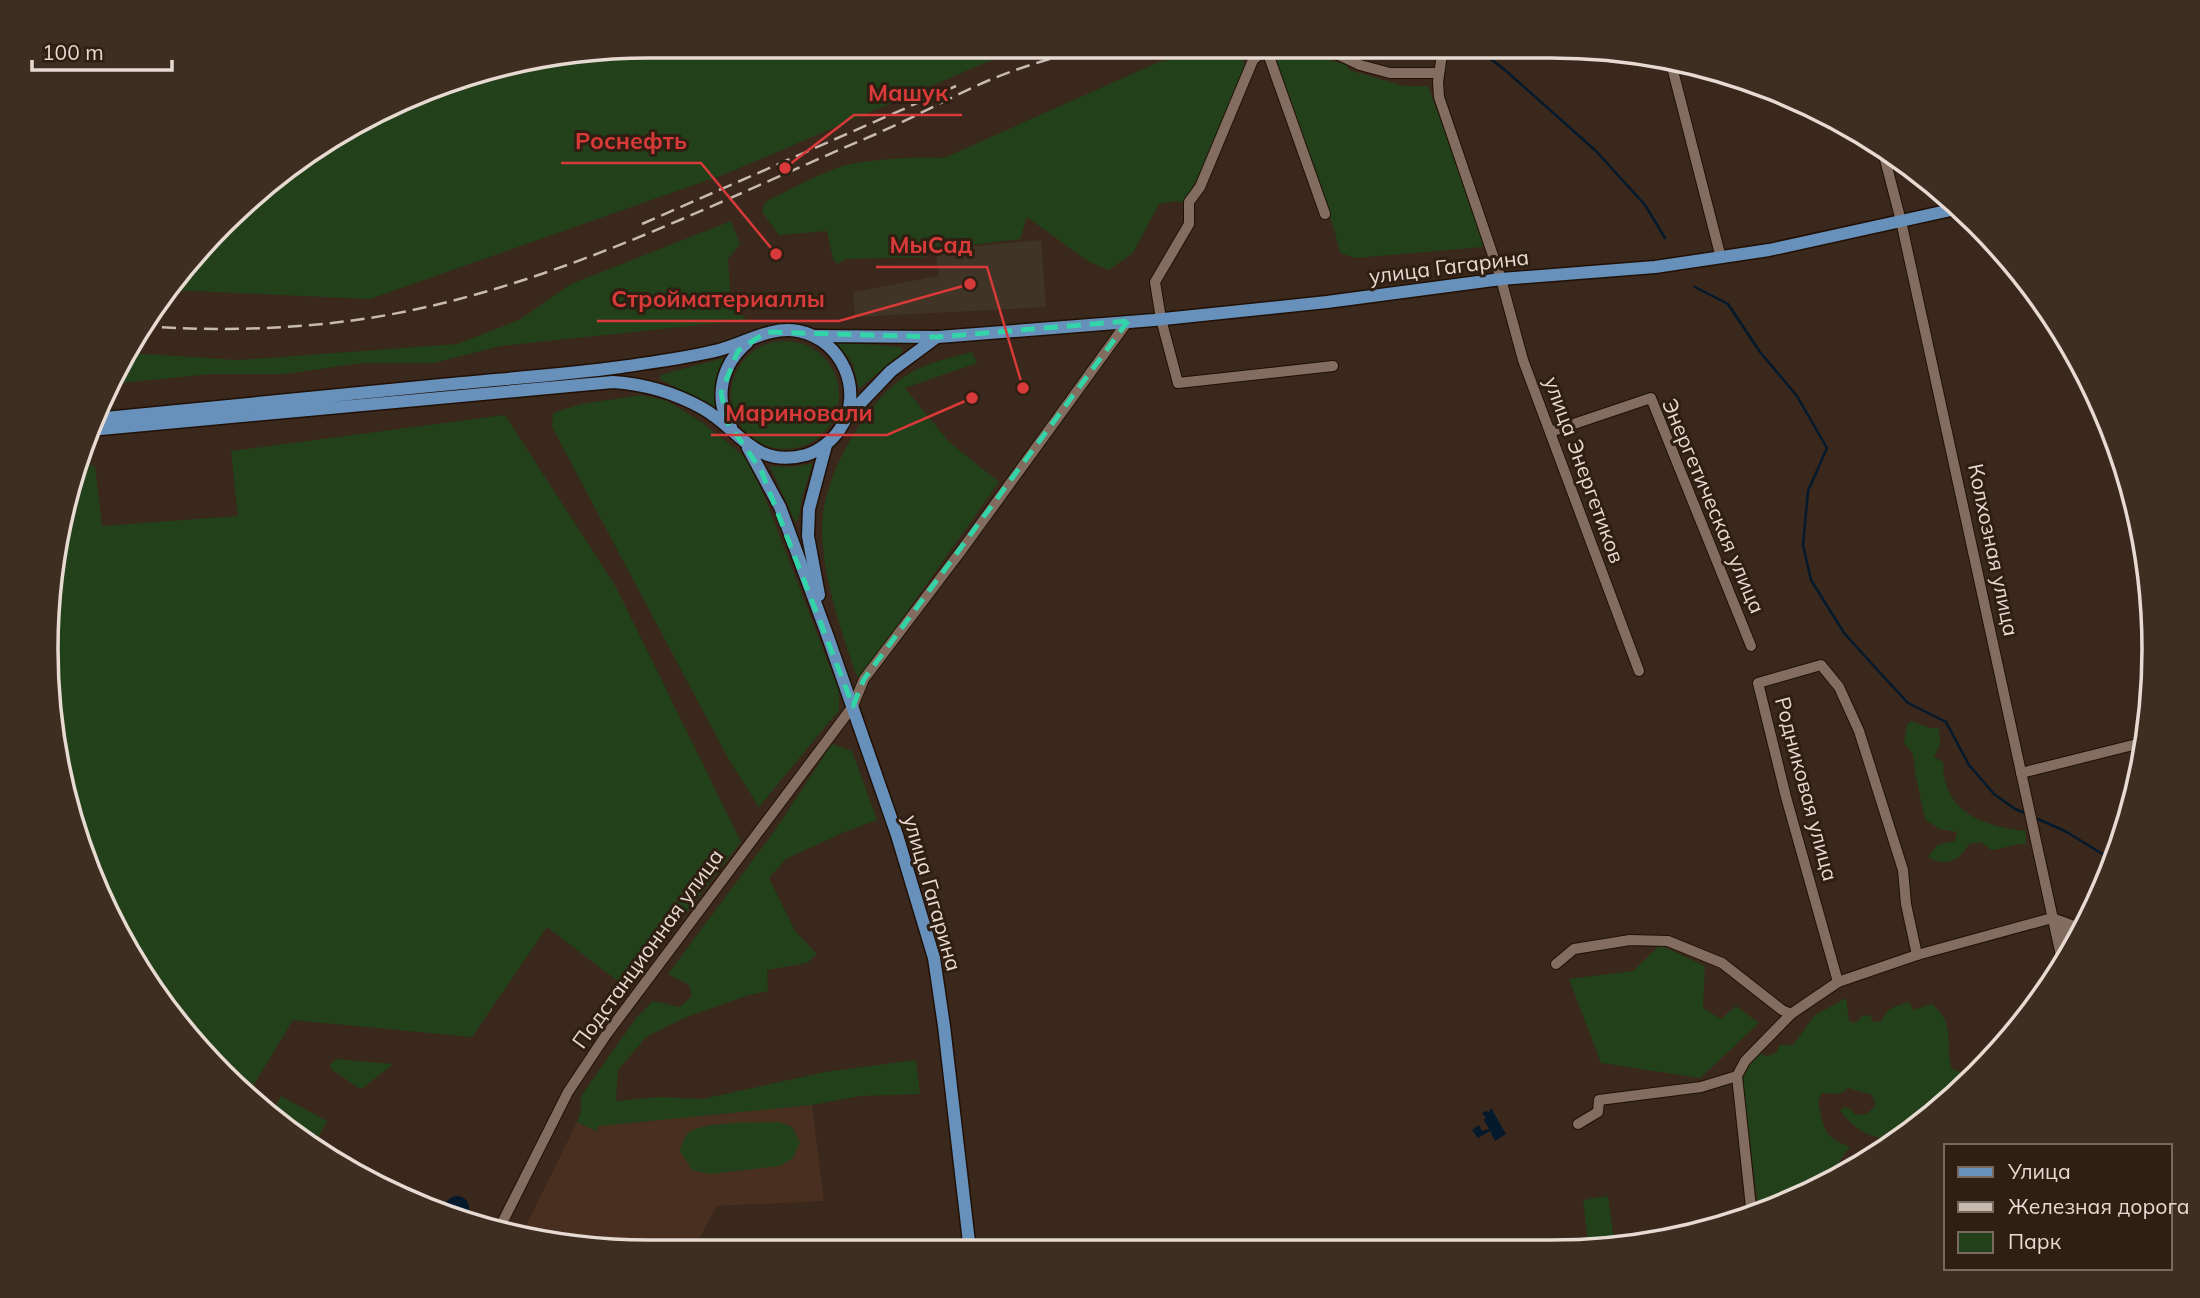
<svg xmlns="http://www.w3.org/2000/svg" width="2200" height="1298" viewBox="0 0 2200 1298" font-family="Mulish,sans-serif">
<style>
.commercial{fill:#403426}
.built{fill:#482f20}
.green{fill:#224019}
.water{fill:#04192c}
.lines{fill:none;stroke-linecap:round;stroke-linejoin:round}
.stream{stroke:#04192c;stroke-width:2.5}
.minor-casing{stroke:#201006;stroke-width:12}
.major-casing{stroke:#201006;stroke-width:15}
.minor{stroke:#826d60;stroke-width:10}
.major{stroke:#6790bb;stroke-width:12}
.rail{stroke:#c7bab1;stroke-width:2.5;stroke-dasharray:14 7;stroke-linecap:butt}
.marked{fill:none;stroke:#33d4a8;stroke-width:5;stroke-dasharray:14 9;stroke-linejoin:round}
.labels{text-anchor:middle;stroke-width:6;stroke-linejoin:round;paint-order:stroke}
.street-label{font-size:21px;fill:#e6dad2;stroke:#2f1e12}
.rim{fill:none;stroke:#e6dad2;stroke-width:3.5}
.leader{fill:none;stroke:#d83a39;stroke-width:2.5}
.callout-dot{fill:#d83a39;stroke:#2f1e12;stroke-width:2.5}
.callout-label{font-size:23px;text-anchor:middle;font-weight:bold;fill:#d83a39;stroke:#2f1e12;stroke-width:6;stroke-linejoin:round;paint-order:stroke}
</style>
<rect width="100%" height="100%" fill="#3a281c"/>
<!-- commercial -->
<polygon class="commercial" points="1041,240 1046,307 855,317 853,292 939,276 935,250"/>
<!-- built -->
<polygon class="built" points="812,1105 824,1201 717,1206 692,1251 609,1251 522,1234 577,1122 595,1131 599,1126"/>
<!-- green -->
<g class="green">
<polygon points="649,46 1044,46 1001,56 728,173 370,299 170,290 282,170 455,77"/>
<polygon points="1287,46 1311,46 1326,59 1347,65 1349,70 1404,86 1428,86 1473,208 1483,247 1356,258 1340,253 1335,232 1274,64 1274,51"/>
<path d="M1218,49L1242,52L1245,69L1186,204L1177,201L1159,204L1133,253L1109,270L1089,262L1027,217L1020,239L932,250L925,257L846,259L838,264L833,259L827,231L779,235L762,212L765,202C793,189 827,168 856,163C884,158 916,157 944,158L1159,62Z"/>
<polygon points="731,221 740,244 728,259 731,300 746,320 500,346 434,363 361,363 285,374 210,374 112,384 128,353 239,360 457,344 519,320 571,284"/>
<circle cx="785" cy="395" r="54"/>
<polygon points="836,342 901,347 903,352 859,389 853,364"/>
<path d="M972,352L977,363L905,388L949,442L999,482L860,678L856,675C841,628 823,580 822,530C821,478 869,392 916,370C933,361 954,357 972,352Z"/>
<polygon points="724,358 715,381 715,409 660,379 660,375"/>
<polygon points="641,395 667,401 703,423 745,457 763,493 839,691 839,710 759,807 728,758 552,427 553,413 581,404"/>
<polygon points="505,415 616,587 741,842 628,989 547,927 472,1037 293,1020 250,1091 170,1016 78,843 46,649 76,464 95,466 102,526 238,516 231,451"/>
<polygon points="813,463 803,494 798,520 795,522 770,466 793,467"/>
<path d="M1911,721L1930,728H1939L1940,744L1934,757L1943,762C1943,812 1982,826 2026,831V844C2013,843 2004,849 1991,850L1981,842L1969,844C1959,861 1945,868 1928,857L1937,845L1955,841L1957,832L1939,829L1925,819L1916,777L1913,754L1904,743L1907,725Z"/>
<polygon points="832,744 852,751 877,820 842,833 786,859 769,878 795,931 817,954 807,963 767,970 768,991 746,996 684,1018 646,1037 618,1070 616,1101 660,1097 702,1099 825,1072 916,1060 920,1094 860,1096 812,1105 599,1126 596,1131 577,1122 581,1112 581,1096 636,1018 653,1001 680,1007 692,996 689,985 668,974 773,833"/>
<polygon points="1660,945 1705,966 1703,1008 1721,1019 1736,1006 1759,1023 1700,1078 1601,1063 1569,979 1633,971"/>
<path d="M1846,998L1849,1021L1856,1023L1863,1015L1871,1016L1872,1021L1881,1022C1886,1008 1896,1006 1909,1002L1913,1010L1932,1004C1957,1026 1944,1042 1952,1069L1960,1072L1962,1088L1949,1102L1916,1127L1897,1126L1880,1138C1862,1134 1852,1125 1840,1111L1844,1107L1849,1108L1856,1115L1867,1114L1876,1105L1872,1095L1848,1088L1840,1094L1822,1093L1818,1101C1824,1127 1822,1137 1850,1147C1842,1157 1835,1165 1839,1178L1759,1214L1742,1080L1748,1063L1760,1054L1767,1056L1777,1052L1779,1045H1793L1815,1015Z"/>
<polygon points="336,1059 393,1064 363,1088 359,1088 332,1070 330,1065"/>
<polygon points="281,1096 327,1121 312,1149 272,1112"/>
<path d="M779,1122L792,1127L800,1142L793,1158L780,1166L710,1174L692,1170L680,1151C682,1144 684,1136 690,1132C706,1121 758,1123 779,1122Z"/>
<polygon points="1608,1196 1615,1246 1589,1251 1583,1200"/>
</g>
<!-- water -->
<g class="water">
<polygon points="1491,1108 1506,1134 1495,1141 1490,1131 1478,1138 1472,1130 1479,1125 1482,1131 1489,1129 1484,1120 1486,1117 1482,1114 1485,1111 1489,1112"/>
<circle cx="457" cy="1208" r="12"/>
</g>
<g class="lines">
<!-- stream -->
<g class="stream">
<polyline points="1475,47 1505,70 1596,151 1645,205 1665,238"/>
<polyline points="1695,287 1728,304 1760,352 1797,396 1827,448 1808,491 1803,545 1811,580 1844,633 1882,675 1908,703 1946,722 1969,765 1994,794 2015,809 2027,814"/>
<polyline points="2033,817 2065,831 2114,861"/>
</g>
<defs>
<g id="minor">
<polyline points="1270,46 1253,60 1200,187 1189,202 1189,224 1155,282 1161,319 1178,383 1333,366"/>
<polyline points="1320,46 1360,65 1390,73 1439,73"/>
<polyline points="1443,47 1438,82 1439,97 1501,279 1523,360 1639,671"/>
<polyline points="1266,48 1325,214"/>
<polyline points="1671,63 1721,258"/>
<polyline points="1881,144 1901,221 2063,965"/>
<polyline points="2108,417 2149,594"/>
<polyline points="1550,432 1651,398 1751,646"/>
<polyline points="2021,773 2145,742"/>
<polyline points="2059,921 2064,929 2069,953"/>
<polyline points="1556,964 1574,949 1630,940 1668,941 1722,963 1782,1010 1791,1014"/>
<polyline points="1838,982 1786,797 1758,683 1821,665 1839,687 1859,731 1903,870 1906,904 1917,955"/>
<polyline points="1737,1076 1752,1217"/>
<polyline points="1578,1124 1598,1112 1599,1100 1701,1087 1737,1076 1745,1061 1791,1014 1838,982 1917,955 2052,918 2082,929"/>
<polyline points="499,1229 568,1092 606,1035 853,706 864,679 961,551 1128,321"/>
</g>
<g id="major">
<polyline points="815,336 938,337 1154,320 1327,302 1501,279 1655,267 1769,250 1960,208"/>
<polyline points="849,415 891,371 937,337"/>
<path d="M731,427C713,398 722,364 747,343"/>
<path d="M90,430L613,382C645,384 673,392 702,408C740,429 754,469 806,455C819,451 832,441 840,429C865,392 842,339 798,331C770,326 746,343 719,350C687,358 654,362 621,367C562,375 501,379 441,385C325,397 210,408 95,419"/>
<polyline points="748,448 780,507 828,637 897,835 934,958 944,1026 970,1251"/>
<polyline points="819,595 808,536 809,509 826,445"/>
</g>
</defs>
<!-- minor casing -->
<use href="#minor" class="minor-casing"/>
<!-- major casing -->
<use href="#major" class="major-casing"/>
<!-- minor -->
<use href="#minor" class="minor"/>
<!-- major -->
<use href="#major" class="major"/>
<!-- rail -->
<g class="rail">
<polyline points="642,224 956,86"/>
<path d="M141,326C236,333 338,328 431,306C586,270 730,196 876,134C910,119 942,102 976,86C1015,68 1055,57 1097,46"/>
</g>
</g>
<!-- marked area -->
<path class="marked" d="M1128,321L864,679L853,706L761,470L728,423L721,393L738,351L766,332L938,337Z"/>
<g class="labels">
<!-- street labels -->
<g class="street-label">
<text transform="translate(1449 267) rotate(-7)" y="7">улица Гагарина</text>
<text transform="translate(1584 470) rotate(70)" y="7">улица Энергетиков</text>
<text transform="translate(1713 506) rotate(67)" y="7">Энергетическая улица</text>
<text transform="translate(1993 550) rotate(78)" y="7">Колхозная улица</text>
<text transform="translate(1806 789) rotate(75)" y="7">Родниковая улица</text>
<text transform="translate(932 893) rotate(74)" y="7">улица Гагарина</text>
<text transform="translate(648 949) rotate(-54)" y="7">Подстанционная улица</text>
</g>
</g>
<!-- crop -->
<path d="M0 0H2200V1298H0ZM649 58H1551A591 591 0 0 1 2142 649V649A591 591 0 0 1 1551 1240H649A591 591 0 0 1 58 649V649A591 591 0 0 1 649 58Z" fill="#3e2d21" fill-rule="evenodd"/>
<path class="rim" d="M649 58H1551A591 591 0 0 1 2142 649V649A591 591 0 0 1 1551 1240H649A591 591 0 0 1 58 649V649A591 591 0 0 1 649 58Z"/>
<!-- callouts -->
<path class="leader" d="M785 168L854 115H962M776 254L701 163H561M1023 388L987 267H876M970 284L839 321H597M972 398L887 435H711"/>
<g class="callout-dot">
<circle cx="785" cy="168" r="7"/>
<circle cx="776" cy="254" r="7"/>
<circle cx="1023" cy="388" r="7"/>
<circle cx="970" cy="284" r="7"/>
<circle cx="972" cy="398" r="7"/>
</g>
<g class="callout-label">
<text x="908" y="101">Машук</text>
<text x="631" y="149">Роснефть</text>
<text x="931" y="253">МыСад</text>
<text x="718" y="307">Стройматериаллы</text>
<text x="799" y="421">Мариновали</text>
</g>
<!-- legend -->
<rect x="1944" y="1144" width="228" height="126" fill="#2f1e12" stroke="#78695f" stroke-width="2"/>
<rect x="1958" y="1167" width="35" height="10" fill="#6790bb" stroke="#78695f" stroke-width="2"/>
<text x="2008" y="1179" font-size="21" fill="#e6dad2">Улица</text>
<rect x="1958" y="1202" width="35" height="10" fill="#c7bab1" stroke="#78695f" stroke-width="2"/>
<text x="2008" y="1214" font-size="21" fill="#e6dad2">Железная дорога</text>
<rect x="1958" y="1232" width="35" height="21" fill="#224019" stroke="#78695f" stroke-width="2"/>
<text x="2008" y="1249" font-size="21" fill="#e6dad2">Парк</text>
<!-- scale -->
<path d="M32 60v10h140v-10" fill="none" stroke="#e6dad2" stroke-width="3.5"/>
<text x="42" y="60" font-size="21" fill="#e6dad2" stroke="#2f1e12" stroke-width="5" paint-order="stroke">100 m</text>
</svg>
